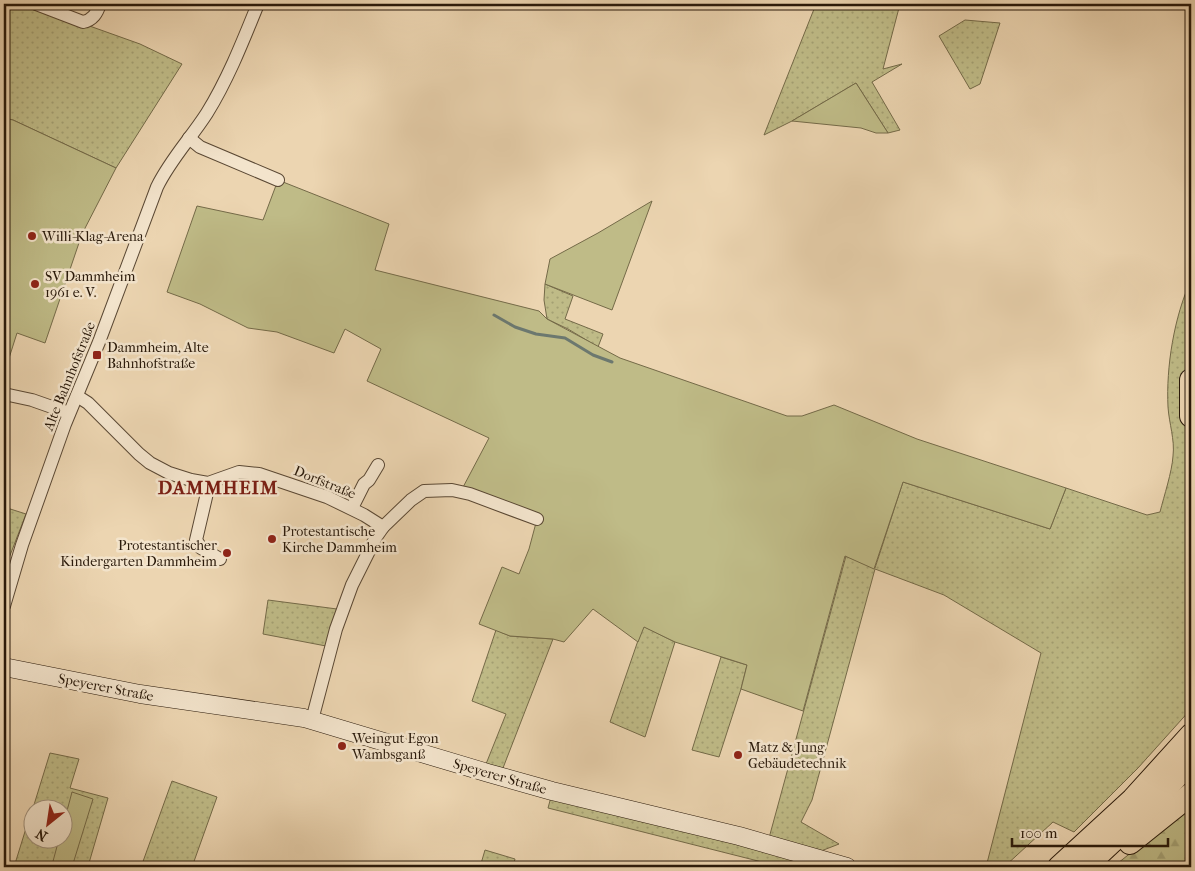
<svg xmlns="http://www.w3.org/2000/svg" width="1195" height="871" viewBox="0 0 1195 871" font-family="'IM FELL French Canon',serif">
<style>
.grass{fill:url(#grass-dots);stroke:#746a48}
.forest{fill:url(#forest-firs);stroke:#746a48}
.garden{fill:#bfbb87;stroke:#746a48}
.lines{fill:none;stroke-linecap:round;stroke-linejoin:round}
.stream{stroke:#6c786f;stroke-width:3}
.street-casing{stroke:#5a4834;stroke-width:14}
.secondary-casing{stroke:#29190a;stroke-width:19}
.highway-casing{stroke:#29190a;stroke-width:24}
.street{stroke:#f3e4cc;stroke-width:12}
.secondary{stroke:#f3e4cc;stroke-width:18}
.highway{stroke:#ecd5b1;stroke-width:22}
.poi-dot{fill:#8f2418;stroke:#f3e4cc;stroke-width:2}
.labels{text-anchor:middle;stroke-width:5;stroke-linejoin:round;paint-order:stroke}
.poi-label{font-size:14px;fill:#29190a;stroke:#f3e4cc;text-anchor:start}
.street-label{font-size:14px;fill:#29190a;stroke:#f3e4cc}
.district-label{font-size:19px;font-weight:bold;letter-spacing:1px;fill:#7a1f14;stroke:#f3e4cc}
</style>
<defs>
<pattern id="grass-dots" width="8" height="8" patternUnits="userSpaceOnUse" patternTransform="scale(1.25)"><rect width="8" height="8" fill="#bfbb87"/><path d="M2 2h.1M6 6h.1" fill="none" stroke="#a4a073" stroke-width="1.8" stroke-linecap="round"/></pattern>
<pattern id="forest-firs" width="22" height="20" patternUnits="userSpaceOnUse" patternTransform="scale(1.25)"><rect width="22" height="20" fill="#bfbb87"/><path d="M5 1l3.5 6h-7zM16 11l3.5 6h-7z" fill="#a4a073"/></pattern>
</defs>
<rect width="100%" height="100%" fill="#ecd5b1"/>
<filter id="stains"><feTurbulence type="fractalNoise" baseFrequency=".004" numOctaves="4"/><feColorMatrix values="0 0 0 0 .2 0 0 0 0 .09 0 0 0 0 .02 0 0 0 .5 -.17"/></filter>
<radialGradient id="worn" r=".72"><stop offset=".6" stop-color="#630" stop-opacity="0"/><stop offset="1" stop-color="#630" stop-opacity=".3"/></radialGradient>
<!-- grass -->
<g class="grass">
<polygon points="4,4 28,4 140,44 182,64 116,168 13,120 4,118"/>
<polygon points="816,4 900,4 883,69 902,64 872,82 900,130 888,133 856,83 792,121 764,135"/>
<polygon points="965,20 1000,23 980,84 970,89 939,36"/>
<path d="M1191,280V350L1187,373L1185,415L1191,448V709L1138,768L1074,832L1053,822L1004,867H986L1041,653L944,595L875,569L812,800L801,822L839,844L821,851L769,838L846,556L875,568L903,482L1050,529L1066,488L1147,515L1160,512C1164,496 1172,472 1173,456C1175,440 1169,423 1168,407C1166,367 1174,317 1191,280Z"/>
<polygon points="545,284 573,296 565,319 603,334 598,347 568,329 547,319 544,300"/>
<polygon points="4,507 26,514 9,558 4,557"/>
<polygon points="268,600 337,609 326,646 263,634"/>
<polygon points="643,626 675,642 645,737 610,722"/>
<polygon points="496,630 510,636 553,639 503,768 486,764 506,714 472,701"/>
<polygon points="721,657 747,665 741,689 719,757 692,750"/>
<polygon points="50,753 79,759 70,788 108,798 89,863 100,867 14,867 32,809 32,838 62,838 62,808 33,808"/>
<polygon points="172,781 217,797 192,867 141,867"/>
<polygon points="551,797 826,867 768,867 762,862 548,808"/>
<polygon points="485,850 515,859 513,867 480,867"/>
</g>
<!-- forest -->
<polygon class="forest" points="1191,805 1191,867 1113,867"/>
<!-- garden -->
<g class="garden">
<polygon points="856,83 888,133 876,133 861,128 792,121"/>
<polygon points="4,118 13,120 116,168 82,234 45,343 17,333 4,374"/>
<polygon points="278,180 389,224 375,270 539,311 547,319 620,358 787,416 802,416 834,405 917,439 1066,488 1050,529 903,482 874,569 845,556 803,711 741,689 747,665 675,642 644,627 638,642 593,609 564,642 553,639 510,636 479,624 502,567 519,574 529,549 537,519 461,491 489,438 367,381 381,349 345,329 334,353 277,332 248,328 200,304 167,292 197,206 263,220"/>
<polygon points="652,201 612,310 545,284 550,259 598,233"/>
<polygon points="72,792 93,799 72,867 57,867 52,865 59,839 62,838 63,826"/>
</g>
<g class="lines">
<!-- stream -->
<polyline class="stream" points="494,315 515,327 536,334 565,338 593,355 612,362"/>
<defs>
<g id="street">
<path d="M36,4L83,22C93,20 97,13 100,4"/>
<polyline points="189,138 200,147 278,180"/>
<polyline points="4,394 32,400 69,413"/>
<polyline points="77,396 88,403 139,454 150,463 169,473 191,480 208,483 239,472 259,474 327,497 364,515 383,527"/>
<polyline points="208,483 207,493 196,540 201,548 220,559"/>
<polyline points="352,508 364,484 369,480 378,465"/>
<path d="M4,606L22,545L65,424L99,342L157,187C170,160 191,138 207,113C228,79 243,41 258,4"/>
<polyline points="312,720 336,629 352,585 376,537 383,527 411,500 424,491 452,490 470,494 537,519"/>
</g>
<polyline id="secondary" points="4,667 140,694 304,718 488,773 552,791 739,836 847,867"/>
<g id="highway">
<polyline points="1191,380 1191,416"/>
<polyline points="1130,843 1191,794"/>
<polyline points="1059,867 1133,799 1191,735"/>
<polyline points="1085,867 1145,811 1191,761"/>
</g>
</defs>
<!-- street casing -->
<use href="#street" class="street-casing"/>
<!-- secondary casing -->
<use href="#secondary" class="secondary-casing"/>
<!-- highway casing -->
<use href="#highway" class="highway-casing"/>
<!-- street -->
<use href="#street" class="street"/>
<!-- secondary -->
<use href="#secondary" class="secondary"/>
<!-- highway -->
<use href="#highway" class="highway"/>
</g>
<!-- markers -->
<g class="poi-dot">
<circle cx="32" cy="236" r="5"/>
<circle cx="35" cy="284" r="5"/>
<rect x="92" y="350" width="10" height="10" rx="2.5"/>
<circle cx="272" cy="539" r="5"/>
<circle cx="227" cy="553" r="5"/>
<circle cx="342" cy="746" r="5"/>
<circle cx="738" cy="755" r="5"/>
</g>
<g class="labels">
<!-- poi labels -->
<g class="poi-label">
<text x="42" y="241">Willi-Klag-Arena</text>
<text x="45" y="281">SV Dammheim<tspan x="45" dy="16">1961 e. V.</tspan></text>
<text x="107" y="352">Dammheim, Alte<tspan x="107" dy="16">Bahnhofstraße</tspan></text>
<text x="282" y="536">Protestantische<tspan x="282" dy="16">Kirche Dammheim</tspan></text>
<text x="217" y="550" text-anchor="end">Protestantischer<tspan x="217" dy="16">Kindergarten Dammheim</tspan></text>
<text x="352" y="743">Weingut Egon<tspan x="352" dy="16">Wambsganß</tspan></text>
<text x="748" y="752">Matz &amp; Jung<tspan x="748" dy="16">Gebäudetechnik</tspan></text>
</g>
<!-- street labels -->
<g class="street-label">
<text transform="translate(69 376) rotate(-68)" y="5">Alte Bahnhofstraße</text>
<text transform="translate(325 482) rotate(22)" y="5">Dorfstraße</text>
<text transform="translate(106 687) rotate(11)" y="5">Speyerer Straße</text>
<text transform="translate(500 776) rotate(16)" y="5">Speyerer Straße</text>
</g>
<!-- district labels -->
<g class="district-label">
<text x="218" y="494">DAMMHEIM</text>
</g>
</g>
<!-- margin -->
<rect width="1195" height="871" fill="none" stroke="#ecd5b1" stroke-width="20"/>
<rect x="5" y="5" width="1185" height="861" fill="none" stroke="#29190a" stroke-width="2.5"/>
<rect x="10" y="10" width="1175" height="851" fill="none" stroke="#29190a"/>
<!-- north arrow -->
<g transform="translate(48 824) rotate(210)"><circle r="24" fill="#f3e4cc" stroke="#a2937e"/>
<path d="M0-4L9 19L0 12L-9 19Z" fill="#8f2418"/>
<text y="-8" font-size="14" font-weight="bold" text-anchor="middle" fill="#29190a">N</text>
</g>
<!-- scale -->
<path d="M1012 838v8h156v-8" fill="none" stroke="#29190a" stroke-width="2.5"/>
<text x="1020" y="838" font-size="15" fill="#29190a" stroke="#f3e4cc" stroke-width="4" paint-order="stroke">100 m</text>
<rect width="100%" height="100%" filter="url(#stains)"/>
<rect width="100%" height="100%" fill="url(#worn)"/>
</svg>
